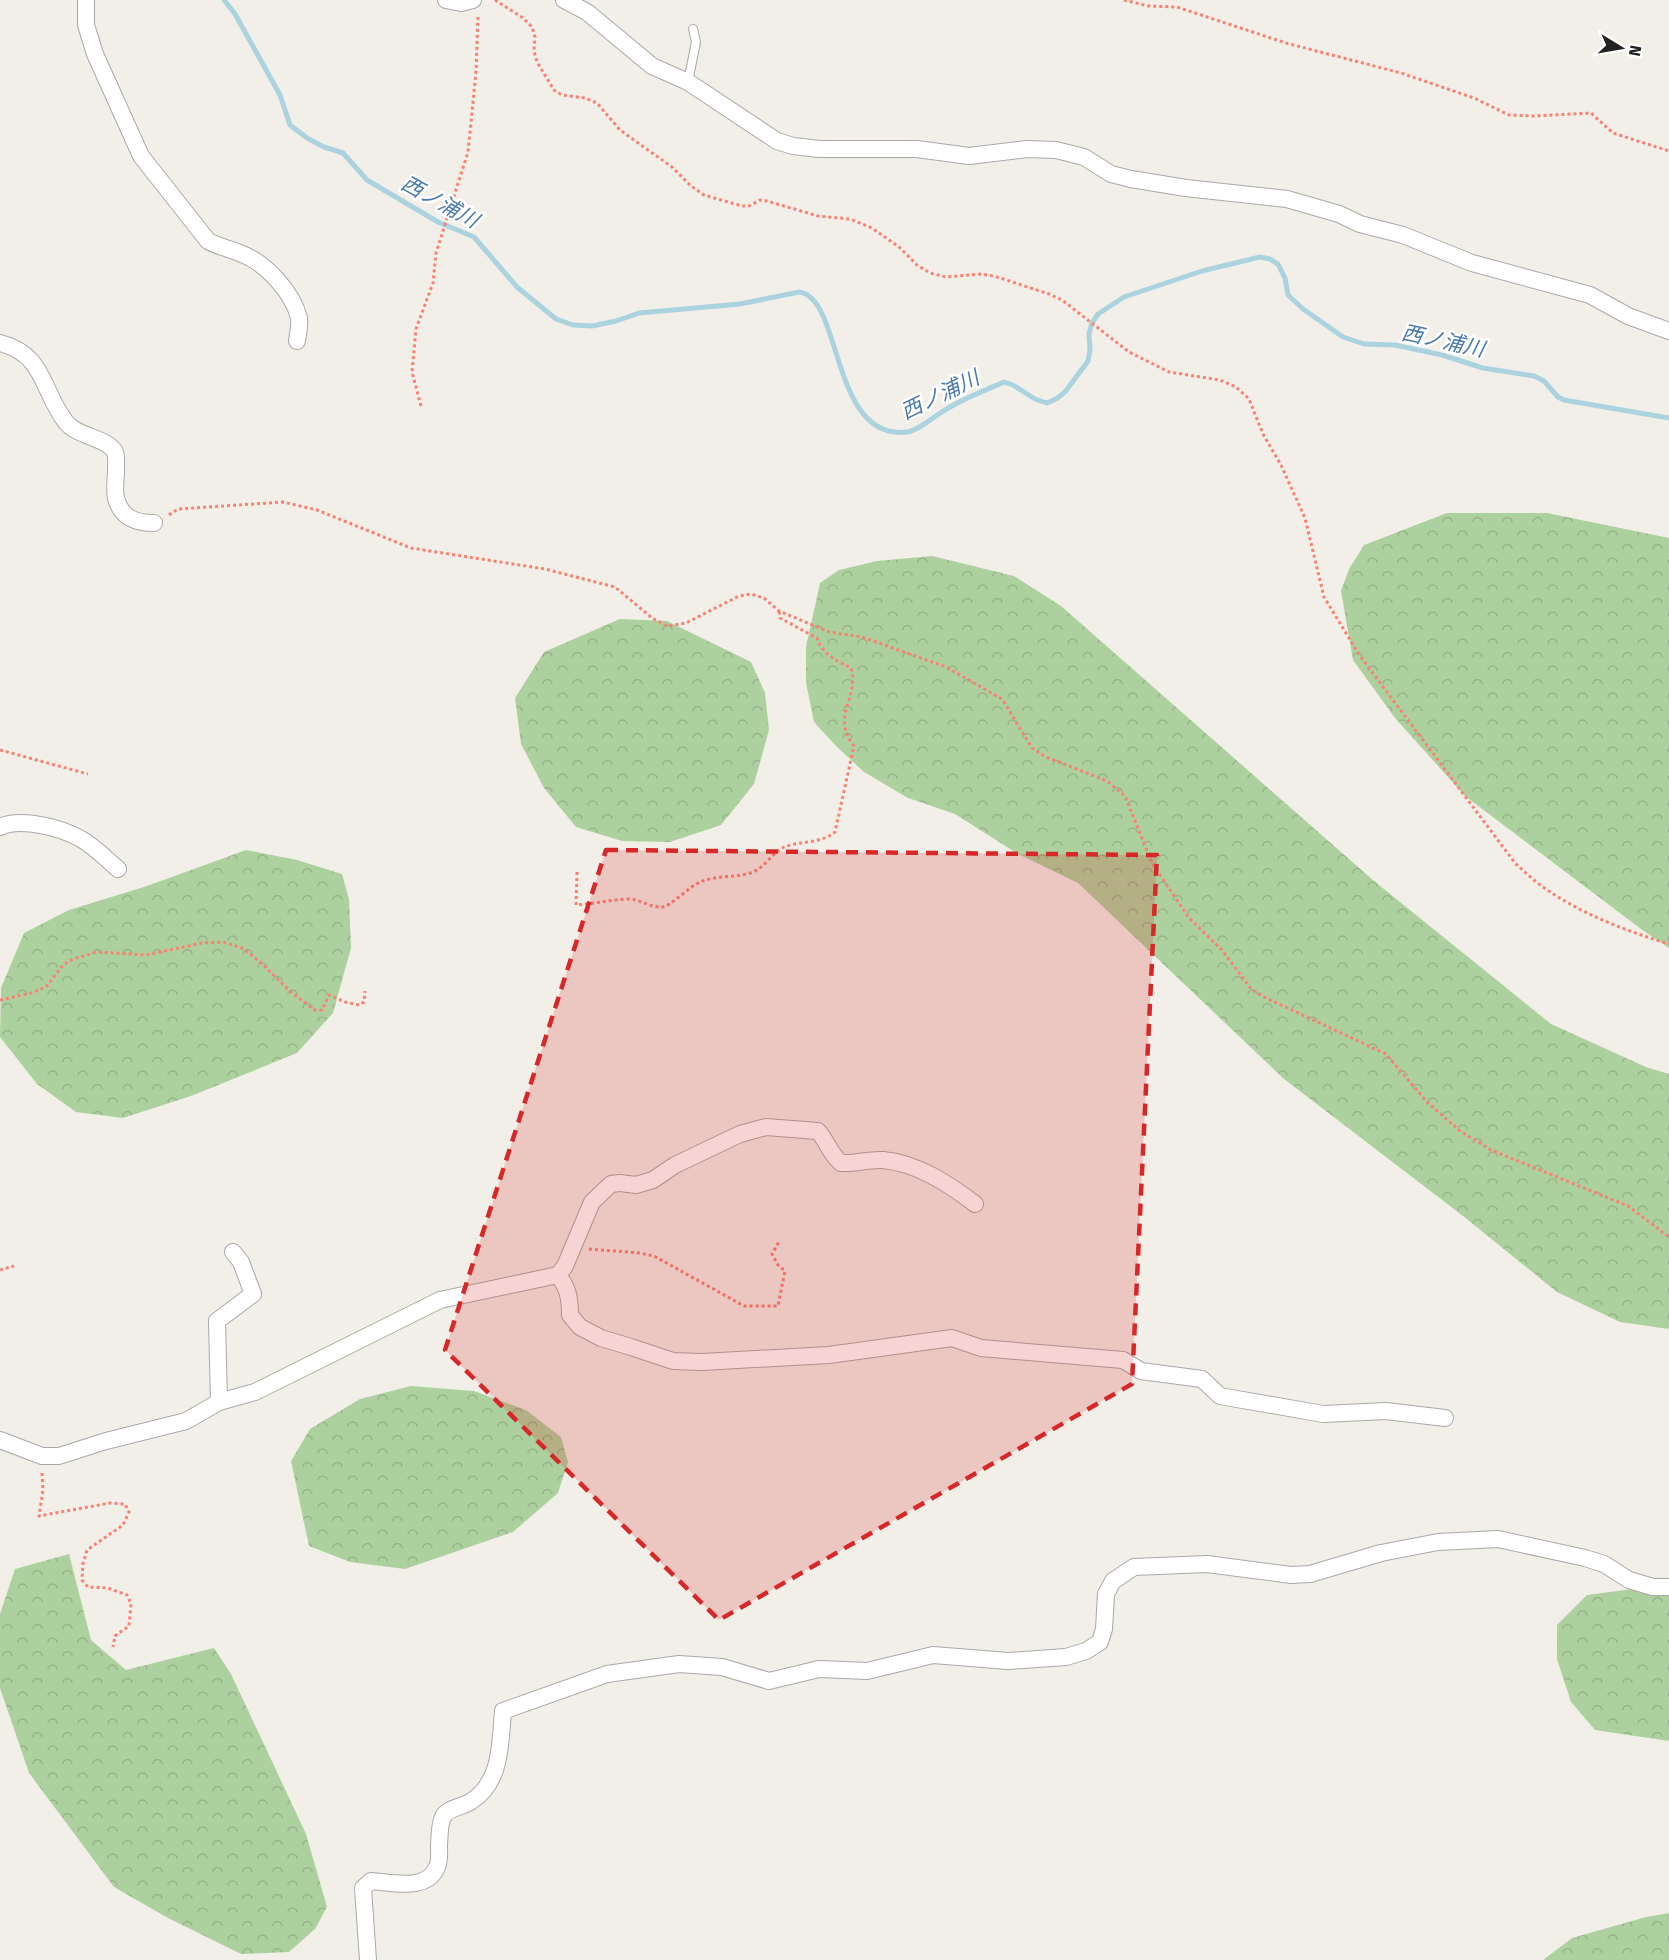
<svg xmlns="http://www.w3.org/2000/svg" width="1669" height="1960" viewBox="0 0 1669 1960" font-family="'Fira Sans','Noto Sans JP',sans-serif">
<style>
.forest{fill:url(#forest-crowns)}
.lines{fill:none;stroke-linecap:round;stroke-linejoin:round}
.stream{stroke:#aad3df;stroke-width:5}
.service-casing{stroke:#a9a9a9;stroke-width:10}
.minor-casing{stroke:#a9a9a9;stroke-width:18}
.path{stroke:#fa8072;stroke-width:3;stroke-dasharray:3 3;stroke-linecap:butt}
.service{stroke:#fff;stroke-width:8}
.minor{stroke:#fff;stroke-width:16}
.marked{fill:#d62828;fill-opacity:0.2;stroke:#d62828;stroke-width:4.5;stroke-dasharray:12 8;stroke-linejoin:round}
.labels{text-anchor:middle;stroke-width:5;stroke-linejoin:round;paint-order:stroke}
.water-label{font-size:21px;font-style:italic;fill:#4a7aab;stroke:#fff}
</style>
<defs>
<pattern id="forest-crowns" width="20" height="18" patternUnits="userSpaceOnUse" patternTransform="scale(1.5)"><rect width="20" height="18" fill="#add19e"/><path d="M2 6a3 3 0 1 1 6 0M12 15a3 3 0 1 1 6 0" fill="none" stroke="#95b388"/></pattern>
</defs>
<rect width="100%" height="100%" fill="#f2efe9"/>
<!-- forest -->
<g class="forest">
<polygon points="1447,513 1547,513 1669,538 1669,948 1641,929 1465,796 1395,718 1353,660 1341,591 1349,569 1364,545"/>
<polygon points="932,556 1014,576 1061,606 1374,881 1551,1024 1646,1067 1669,1074 1669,1329 1620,1322 1557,1292 1463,1216 1284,1079 1078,883 1018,854 955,814 908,798 864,772 836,746 814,722 806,683 806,647 820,583 839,570 877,561"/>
<polygon points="620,619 667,621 751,662 765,693 769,730 754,784 721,825 670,842 622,841 576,827 544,788 521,744 515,698 544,652"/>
<polygon points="246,850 297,860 342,874 349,899 351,948 333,1013 297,1053 191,1096 123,1118 76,1112 37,1084 0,1037 1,988 24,933 69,910 147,886"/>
<polygon points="411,1386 474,1391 526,1410 561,1437 568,1462 558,1493 513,1532 405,1569 350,1562 309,1546 291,1461 310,1429 360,1399"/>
<polygon points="69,1554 91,1640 126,1670 214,1648 231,1674 306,1834 327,1907 315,1929 289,1952 241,1954 168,1918 114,1887 29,1773 0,1688 0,1614 15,1569"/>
<polygon points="1648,1587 1669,1587 1669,1741 1595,1730 1571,1702 1557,1659 1557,1625 1587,1595"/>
<polygon points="1669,1913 1669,1960 1543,1960 1572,1938 1646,1917"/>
</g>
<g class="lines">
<!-- stream -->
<path class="stream" d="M224,0L235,14L280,95L290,125L307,138L324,147L343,153L367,180L438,222L474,237L517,287L556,319L573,325L592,326L616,321L639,313L740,304L799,292C843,297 830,441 907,432C919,431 938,413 950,407C967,397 986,390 1004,382L1013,385L1035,399L1047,403L1056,399L1065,392L1088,361L1090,350L1089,334L1092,323L1098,314L1124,297L1202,271L1260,257L1270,259L1278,264L1285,278L1288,295L1303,309L1343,337L1364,344L1395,345L1442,355L1483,368L1534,376L1544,381L1558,397L1564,400L1669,418"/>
<defs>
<polyline id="service" points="688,82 696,42 693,29"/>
<g id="minor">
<path d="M86,0V25L95,54L141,156L208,241C219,247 231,249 242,254C266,263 293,293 299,318C300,325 298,334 297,341"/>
<polyline points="446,0 461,3 473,0"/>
<polyline points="564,0 587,12 652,66 688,82 777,141 793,146 819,149 917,149 969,156 1027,149 1056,150 1084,157 1111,174 1131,179 1186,188 1287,199 1339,214 1360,224 1403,235 1472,263 1590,295 1628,316 1669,331"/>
<path d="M0,343C45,355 41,389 65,421C76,437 107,437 115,452C117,457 116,465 116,470C116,479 114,490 116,498C121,518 136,523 154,523"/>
<path d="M0,827C21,817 62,828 81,839C94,846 106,859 118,869"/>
<path d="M558,1275L565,1266L592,1202L611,1184L620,1183L636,1185L653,1180L675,1165L740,1134L766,1127L818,1131C827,1141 830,1154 841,1163C855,1164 869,1159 883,1160C917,1163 949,1184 975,1204"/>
<polyline points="219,1402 217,1321 253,1294 241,1262 233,1252"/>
<path d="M0,1440L42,1456H59L106,1441L186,1421L219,1402L255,1392L440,1300L558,1275C568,1288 570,1298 570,1315L580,1327L601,1338L631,1347L673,1361L702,1362L829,1355L952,1338L981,1348L1123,1360L1141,1371L1202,1379L1220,1396L1323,1414L1386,1411L1445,1418"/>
<path d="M368,1960L363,1888L371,1881C392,1882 427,1892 437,1867C440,1861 439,1851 439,1844C440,1836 439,1825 443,1817C447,1808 462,1807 470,1802C502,1783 500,1743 503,1711L607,1674L679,1664L722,1667L769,1681L819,1669L867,1671L933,1655L1008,1661L1066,1657L1086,1651L1100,1642L1104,1629L1106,1594L1113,1581L1134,1567L1207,1564L1291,1575L1310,1574L1381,1553L1438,1542L1498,1539L1585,1558L1604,1564L1629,1580L1653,1587H1669"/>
</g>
</defs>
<!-- service casing -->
<use href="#service" class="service-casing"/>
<!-- minor casing -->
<use href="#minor" class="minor-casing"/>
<!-- path -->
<g class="path">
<path d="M495,0L523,18L532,27L535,37L534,51L537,62L554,90L562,95L585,98L597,103L620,130L672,167L691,186L704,195L742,206H749L760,200L767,201L818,216L850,219L872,228L899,247L917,265L930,273L946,277L980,274L994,276L1049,294L1062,300L1129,352L1169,372L1220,380L1236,387L1249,399L1263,434L1281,465L1305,518L1324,597L1360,656L1515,863C1524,871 1533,880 1543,887C1581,914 1624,930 1669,944"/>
<polyline points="1124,0 1148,6 1177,7 1286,43 1401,73 1474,98 1509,115 1534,116 1591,113 1613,133 1669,151"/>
<polyline points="421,406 412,372 416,329 433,283 436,253 468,152 476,72 478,16"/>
<polyline points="169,515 178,509 283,502 317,510 411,548 545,569 615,587 652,618 667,626 686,623 739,596 751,594 764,598 779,611 829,632 862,637 946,667 1002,699 1032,748 1046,757 1107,781 1125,796 1152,863 1189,918 1222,950 1251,989 1264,997 1386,1054 1427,1102 1460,1131 1491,1150 1628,1206 1669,1237"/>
<polyline points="0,750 88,774"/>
<path d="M577,872L576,905C593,904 609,900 626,899C639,898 650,908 662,907C670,907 690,886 700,882C717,875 735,878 750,873C765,869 772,851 787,846C803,841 822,843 835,832L854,746C830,716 860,697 851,668C837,661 822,654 817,638L780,618L779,611"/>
<polyline points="0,1000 31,993 46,987 63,965 73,959 97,952 146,955 202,943 223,942 242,948 259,961 292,993 315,1010 322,1010 329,995 345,1002 359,1005 364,1002 365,991"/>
<polyline points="589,1249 640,1253 654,1256 744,1306 778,1306 785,1271 778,1265 772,1254 780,1240"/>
<polyline points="0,1270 14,1266"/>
<polyline points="42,1473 43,1490 39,1516 110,1503 125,1504 129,1512 123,1525 87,1550 83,1564 82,1580 88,1587 108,1588 127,1595 131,1604 129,1626 115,1636 113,1647"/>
</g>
<!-- service -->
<use href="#service" class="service"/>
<!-- minor -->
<use href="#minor" class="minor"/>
</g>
<!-- marked area -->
<path class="marked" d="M606,850L1157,855L1132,1384L719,1620L445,1350Z"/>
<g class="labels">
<!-- water labels -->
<g class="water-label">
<text transform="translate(440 202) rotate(29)" y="7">西ノ浦川</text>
<text transform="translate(1443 341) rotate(12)" y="7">西ノ浦川</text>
<text transform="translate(940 395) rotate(-26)" y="7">西ノ浦川</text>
</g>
</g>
<!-- north arrow -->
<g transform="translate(1621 48) rotate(101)" stroke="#ffffff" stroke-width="4.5" paint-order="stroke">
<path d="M0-4.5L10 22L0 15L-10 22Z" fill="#222222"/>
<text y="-9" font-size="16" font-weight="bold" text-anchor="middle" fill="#222222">N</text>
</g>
</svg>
